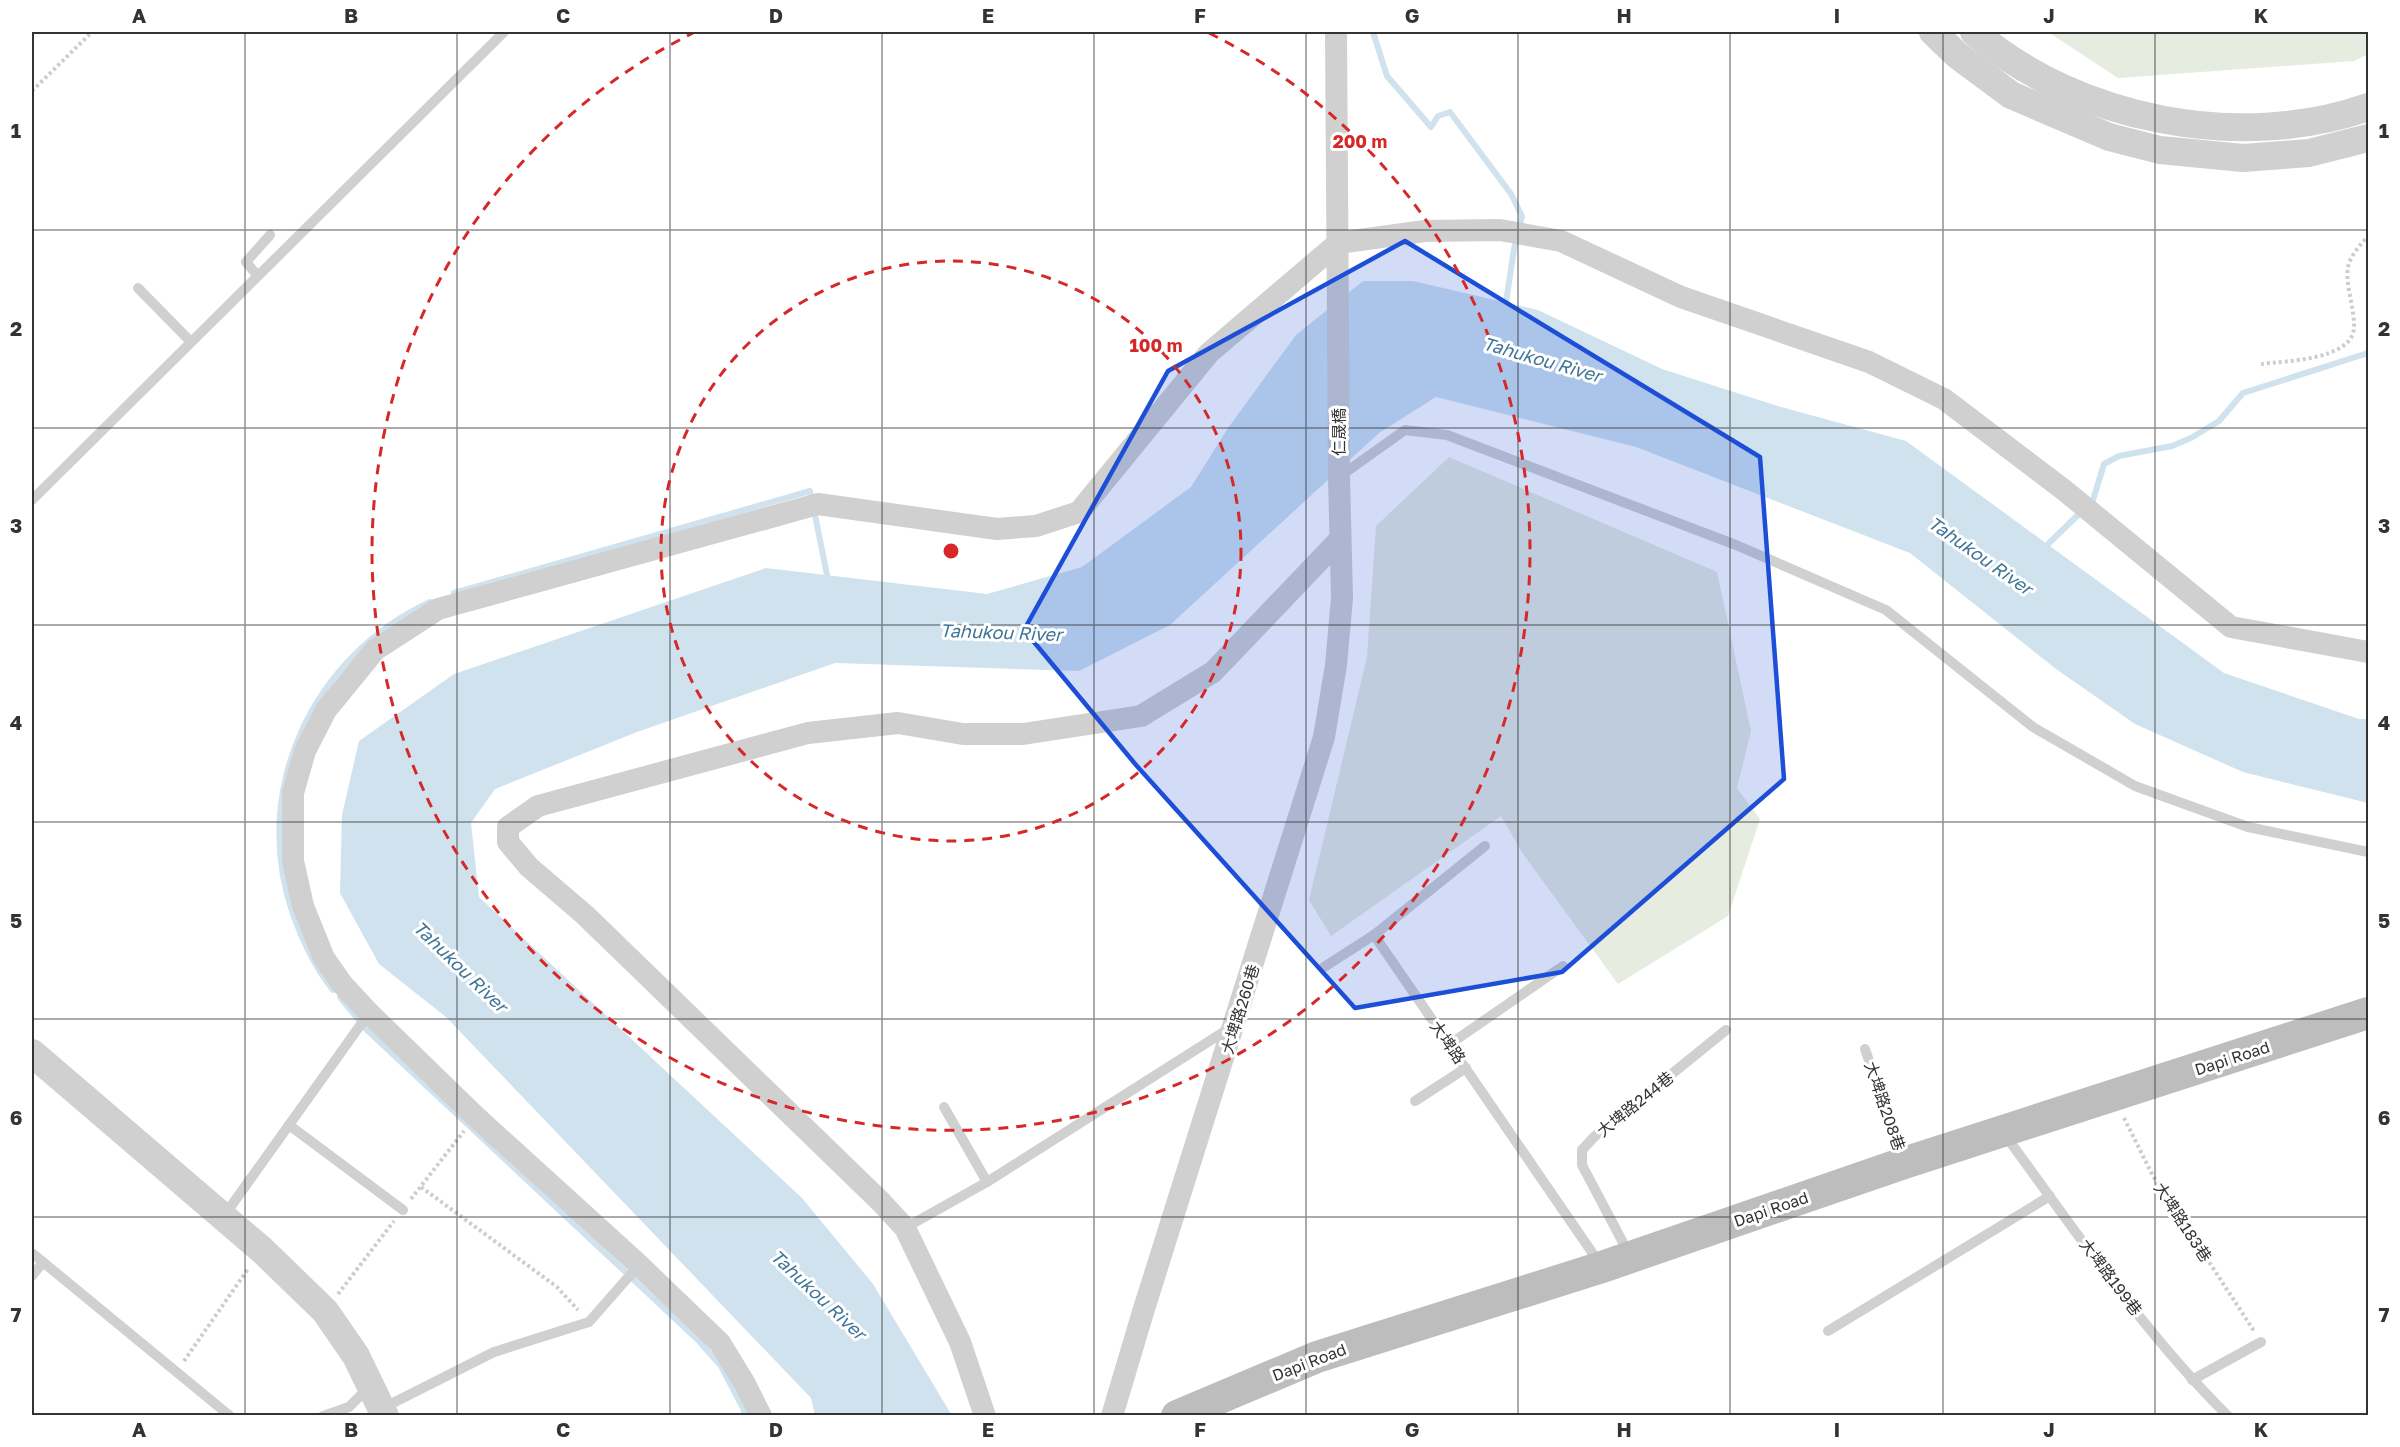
<svg xmlns="http://www.w3.org/2000/svg" width="2400" height="1447" viewBox="0 0 2400 1447" font-family="'Golos Text','Noto Sans TC',sans-serif">
<style>
.green{fill:#e6ecdf}
.water{fill:#cfe2ee}
.lines{fill:none;stroke-linecap:round;stroke-linejoin:round}
.stream{stroke:#cfe2ee;stroke-width:6}
.path{stroke:#cdcdcd;stroke-width:4;stroke-dasharray:3 3;stroke-linecap:butt}
.service{stroke:#d0d0d0;stroke-width:10}
.minor{stroke:#d0d0d0;stroke-width:22}
.tertiary{stroke:#d0d0d0;stroke-width:28}
.secondary{stroke:#bdbdbd;stroke-width:32}
.marked{fill:#1d4ed8;fill-opacity:0.2;stroke:#1d4ed8;stroke-width:4.5;stroke-linejoin:round}
.grid{fill:none;stroke:#333;stroke-width:1.5;stroke-opacity:0.55}
.ring{fill:none;stroke:#d62828;stroke-width:3;stroke-dasharray:10 8}
.labels{text-anchor:middle;stroke-width:6;stroke-linejoin:round;paint-order:stroke}
.street-label{font-size:16px;fill:#333;stroke:#fff}
.water-label{font-size:18px;font-style:italic;fill:#3f7597;stroke:#fff}
.centre{fill:#d62828;stroke:#fff;stroke-width:3}
.ring-label{font-size:18px;text-anchor:middle;font-weight:bold;fill:#d62828;stroke:#fff;stroke-width:6;stroke-linejoin:round;paint-order:stroke}
.neatline{fill:none;stroke:#333;stroke-width:2}
.grid-label{font-size:20px;text-anchor:middle;font-weight:bold;fill:#333}
</style>
<rect width="100%" height="100%" fill="#fff"/>
<!-- green -->
<g class="green">
<polygon points="2048,32 2368,32 2368,54 2354,61 2118,78"/>
<polygon points="1449,457 1717,572 1751,731 1737,788 1760,819 1728,916 1618,984 1523,854 1501,816 1331,936 1309,900 1367,657 1376,526"/>
</g>
<!-- water -->
<polygon class="water" points="1363,281 1413,281 1538,310 1662,369 1781,407 1906,441 2224,673 2359,719 2368,719 2368,803 2243,772 2135,724 2056,669 1910,553 1636,447 1436,397 1379,433 1170,625 1079,671 835,663 637,732 495,789 471,823 479,897 802,1198 873,1284 951,1414 951,1415 815,1415 811,1398 446,1017 379,964 340,893 342,815 359,741 454,674 766,568 987,594 1082,567 1191,487 1228,428 1296,335"/>
<g class="lines">
<!-- stream -->
<g class="stream">
<polyline points="1373,32 1387,76 1431,127 1438,116 1450,112 1511,194 1522,216 1514,249 1505,309"/>
<polyline points="2090,504 2093,500 2104,464 2119,456 2172,446 2191,438 2219,421 2243,393 2368,353"/>
<polyline points="814,510 828,580"/>
<polyline points="2042,550 2082,511"/>
<polyline points="454,593 810,491 811,500"/>
<path d="M333,990C314,966 303,942 293,914C250,790 312,657 430,602"/>
<polyline points="340,997 367,1030 698,1340 721,1366 743,1408 745,1416"/>
</g>
<!-- path -->
<g class="path">
<polyline points="32,91 92,32"/>
<path d="M2261,364C2285,361 2352,360 2354,328C2355,309 2345,285 2348,267C2350,256 2361,244 2368,236"/>
<polyline points="2124,1118 2153,1176 2254,1331"/>
<polyline points="421,1187 557,1287 578,1310"/>
<polyline points="411,1199 464,1131"/>
<polyline points="338,1294 394,1221"/>
<polyline points="184,1361 248,1269"/>
</g>
<!-- service -->
<g class="service">
<polyline points="257,275 246,262 270,235"/>
<polyline points="138,288 190,341"/>
<polyline points="1339,477 1405,430 1447,435 1736,545 1886,610 2033,727 2135,786 2248,827 2368,852"/>
<polyline points="32,500 504,32"/>
<polyline points="1485,846 1374,935 1600,1264"/>
<polyline points="1324,967 1374,935"/>
<polyline points="1450,1044 1563,966"/>
<polyline points="1865,1049 1903,1160"/>
<polyline points="1415,1101 1466,1068"/>
<polyline points="944,1107 987,1182"/>
<polyline points="289,1125 403,1210"/>
<path d="M2005,1135C2075,1230 2143,1332 2228,1416"/>
<polyline points="224,1216 369,1013"/>
<polyline points="905,1228 987,1182 1230,1028"/>
<polyline points="32,1253 230,1416"/>
<polyline points="1629,1254 1582,1165 1582,1150 1594,1137 1726,1030"/>
<polyline points="32,1276 43,1262"/>
<polyline points="1828,1331 2050,1196"/>
<polyline points="2192,1380 2261,1342"/>
<polyline points="383,1408 494,1352 589,1322 639,1265"/>
<polyline points="323,1416 349,1407 370,1386"/>
</g>
<!-- minor -->
<g class="minor">
<polyline points="761,1416 745,1384 720,1343 639,1265 475,1116 369,1013 343,985 324,958 303,906 293,861 293,793 305,751 326,710 375,650 438,609 818,504 997,529 1036,526 1079,512 1209,353 1338,243 1425,231 1500,230 1561,241 1681,297 1869,362 1944,399 2064,490 2231,627 2368,652"/>
<polyline points="985,1416 960,1342 905,1228 881,1202 585,915 529,867 508,842 508,827 538,806 808,733 898,723 963,734 1023,734 1141,716 1213,672 1340,539"/>
<polyline points="1112,1416 1143,1312 1324,737 1336,665 1342,598 1339,477 1336,32"/>
</g>
<!-- tertiary -->
<g class="tertiary">
<polyline points="1933,32 1957,55 2011,95 2109,137 2160,150 2243,158 2309,153 2368,138"/>
<path d="M1974,32C2077,120 2240,152 2368,107"/>
<polyline points="32,1053 262,1250 325,1311 356,1356 385,1416"/>
</g>
<!-- secondary -->
<polyline class="secondary" points="1177,1416 1317,1357 1602,1267 1904,1163 2368,1013"/>
</g>
<!-- marked area -->
<path class="marked" d="M1405,241L1760,457L1784,779L1562,972L1355,1008L1136,765L1024,630L1168,371Z"/>
<!-- grid -->
<path class="grid" d="M245,32V1416M457,32V1416M670,32V1416M882,32V1416M1094,32V1416M1306,32V1416M1518,32V1416M1730,32V1416M1943,32V1416M2155,32V1416M32,230H2368M32,428H2368M32,625H2368M32,822H2368M32,1019H2368M32,1217H2368"/>
<!-- distance rings -->
<g class="ring">
<circle cx="951" cy="551" r="290"/>
<path d="M1209 33A579 579 0 1 1 693 33"/>
</g>
<g class="labels">
<!-- street labels -->
<g class="street-label">
<text transform="translate(1339 432) rotate(-90)" y="6">仁晟橋</text>
<text transform="translate(1240 1009) rotate(-73)" y="6">大埤路260巷</text>
<text transform="translate(1448 1042) rotate(55)" y="6">大埤路</text>
<text transform="translate(2232 1058) rotate(-18)" y="6">Dapi Road</text>
<text transform="translate(1635 1104) rotate(-39)" y="6">大埤路244巷</text>
<text transform="translate(1885 1106) rotate(71)" y="6">大埤路208巷</text>
<text transform="translate(1771 1209) rotate(-19)" y="6">Dapi Road</text>
<text transform="translate(2183 1222) rotate(57)" y="6">大埤路183巷</text>
<text transform="translate(2111 1277) rotate(53)" y="6">大埤路199巷</text>
<text transform="translate(1309 1362) rotate(-21)" y="6">Dapi Road</text>
</g>
<!-- water labels -->
<g class="water-label">
<text transform="translate(1542 360) rotate(16)" y="6">Tahukou River</text>
<text transform="translate(1980 556) rotate(35)" y="6">Tahukou River</text>
<text transform="translate(1001 633) rotate(2)" y="6">Tahukou River</text>
<text transform="translate(460 967) rotate(44)" y="6">Tahukou River</text>
<text transform="translate(818 1295) rotate(43)" y="6">Tahukou River</text>
</g>
</g>
<circle cx="951" cy="551" r="9" class="centre"/>
<g class="ring-label">
<text x="1360" y="148">200 m</text>
<text x="1156" y="352">100 m</text>
</g>
<!-- border -->
<rect width="2400" height="1447" fill="none" stroke="#ffffff" stroke-width="66"/>
<rect x="33" y="33" width="2334" height="1381" class="neatline"/>
<g class="grid-label">
<text x="139" y="23">A</text>
<text x="351" y="23">B</text>
<text x="563" y="23">C</text>
<text x="776" y="23">D</text>
<text x="988" y="23">E</text>
<text x="1200" y="23">F</text>
<text x="1412" y="23">G</text>
<text x="1624" y="23">H</text>
<text x="1837" y="23">I</text>
<text x="2049" y="23">J</text>
<text x="2261" y="23">K</text>
<text x="16" y="138">1</text>
<text x="2384" y="138">1</text>
<text x="16" y="336">2</text>
<text x="2384" y="336">2</text>
<text x="16" y="533">3</text>
<text x="2384" y="533">3</text>
<text x="16" y="730">4</text>
<text x="2384" y="730">4</text>
<text x="16" y="928">5</text>
<text x="2384" y="928">5</text>
<text x="16" y="1125">6</text>
<text x="2384" y="1125">6</text>
<text x="16" y="1322">7</text>
<text x="2384" y="1322">7</text>
<text x="139" y="1437">A</text>
<text x="351" y="1437">B</text>
<text x="563" y="1437">C</text>
<text x="776" y="1437">D</text>
<text x="988" y="1437">E</text>
<text x="1200" y="1437">F</text>
<text x="1412" y="1437">G</text>
<text x="1624" y="1437">H</text>
<text x="1837" y="1437">I</text>
<text x="2049" y="1437">J</text>
<text x="2261" y="1437">K</text>
</g>
</svg>
